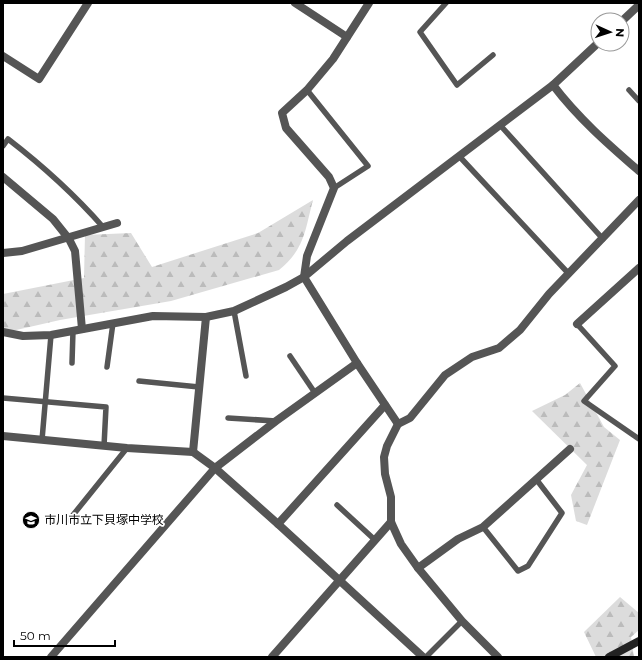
<svg xmlns="http://www.w3.org/2000/svg" width="642" height="660" viewBox="0 0 642 660" font-family="Montserrat,'Noto Sans JP',sans-serif">
<style>
.forest{fill:url(#forest-firs)}
.lines{fill:none;stroke-linecap:round;stroke-linejoin:round}
.service{stroke:#555;stroke-width:5.5}
.minor{stroke:#555;stroke-width:8}
.secondary{stroke:#222;stroke-width:8}
.labels{text-anchor:middle;stroke-width:3.5;stroke-linejoin:round;paint-order:stroke}
.poi-label{font-size:12px;fill:#000;stroke:#fff;text-anchor:start}
</style>
<defs>
<pattern id="forest-firs" width="22" height="20" patternUnits="userSpaceOnUse"><rect width="22" height="20" fill="#dcdcdc"/><path d="M5 1l3.5 6h-7zM16 11l3.5 6h-7z" fill="#bbb"/></pattern>
</defs>
<rect width="100%" height="100%" fill="#fff"/>
<!-- forest -->
<g class="forest">
<path d="M313,200C305,230 305,249 279,270L171,301L60,320L3,333V294L84,278L85,235L131,233L152,267L258,233Z"/>
<polygon points="580,383 604,427 620,440 587,525 576,521 571,495 587,465 532,411 565,395"/>
<polygon points="620,597 639,613 639,630 631,637 634,657 596,657 584,632"/>
</g>
<g class="lines">
<!-- service -->
<g class="service">
<polyline points="446,3 420,32 457,85 493,55"/>
<polyline points="307,90 368,166 334,188"/>
<polyline points="629,90 639,101"/>
<polyline points="500,125 603,239"/>
<path d="M3,146L8,139C43,166 74,194 103,227"/>
<polyline points="459,156 569,274"/>
<polyline points="234,311 246,376"/>
<polyline points="577,324 615,366 584,401 639,439"/>
<polyline points="290,356 315,393"/>
<polyline points="72,363 73,331"/>
<polyline points="107,367 113,323"/>
<polyline points="139,381 199,387"/>
<polyline points="3,398 106,407 104,446"/>
<polyline points="228,418 276,421"/>
<polyline points="42,440 51,335"/>
<polyline points="337,505 375,540"/>
<polyline points="69,520 127,448"/>
<polyline points="483,527 518,571 528,566 562,513 536,479"/>
<polyline points="426,657 462,621"/>
</g>
<!-- minor -->
<g class="minor">
<polyline points="295,3 347,37"/>
<polyline points="369,3 333,59 307,90 282,113 286,128 329,177 334,188 307,256 304,277 357,363 398,424"/>
<polyline points="622,21 639,5"/>
<polyline points="3,56 39,79 88,3"/>
<path d="M553,85C578,118 608,144 639,171"/>
<polyline points="3,177 53,219 69,239 75,251 82,329"/>
<polyline points="3,253 22,251 117,223"/>
<polyline points="577,324 639,268"/>
<polyline points="3,332 23,336 51,335 153,316 206,317 234,311 286,287 304,277 347,241 553,85 598,43"/>
<polyline points="3,436 127,448 193,452 215,468 278,524 423,657"/>
<polyline points="193,452 206,317"/>
<polyline points="278,524 385,405"/>
<polyline points="418,568 458,539 483,527 570,449"/>
<polyline points="51,657 215,468 276,421 357,363"/>
<polyline points="272,657 391,522"/>
<polyline points="498,657 462,621 418,568 401,544 391,522 391,497 385,474 384,457 387,446 398,424 410,418 445,375 472,357 499,348 520,330 549,294 639,200"/>
</g>
<!-- secondary -->
<polyline class="secondary" points="609,657 639,641"/>
</g>
<!-- icons -->
<defs>
<symbol id="school-disc" viewBox="-11 -11 22 22"><circle r="9.5" fill="#000" stroke="#fff"/><path d="M0-5L7-2L0 1L-7-2ZM-4 1L0 2.5L4 1V4Q0 6-4 4Z" fill="#fff"/></symbol>
</defs>
<g fill-rule="evenodd">
<use href="#school-disc" x="21" y="510" width="20" height="20"/>
</g>
<g class="labels">
<!-- poi labels -->
<g class="poi-label">
<text x="44" y="524">市川市立下貝塚中学校</text>
</g>
</g>
<!-- border -->
<rect width="642" height="660" fill="none" stroke="#000000" stroke-width="8"/>
<!-- north arrow -->
<g transform="translate(610 32) rotate(93)"><circle r="19" fill="#ffffff" stroke="#999999"/>
<path d="M0-3L7 15L0 10L-7 15Z" fill="#000000"/>
<text y="-6" font-size="11" font-weight="bold" text-anchor="middle" fill="#000000">N</text>
</g>
<!-- scale -->
<path d="M14 640v6h101v-6" fill="none" stroke="#000000" stroke-width="2"/>
<text x="20" y="640" font-size="12" fill="#000000" stroke="#ffffff" stroke-width="3" paint-order="stroke">50 m</text>
</svg>
